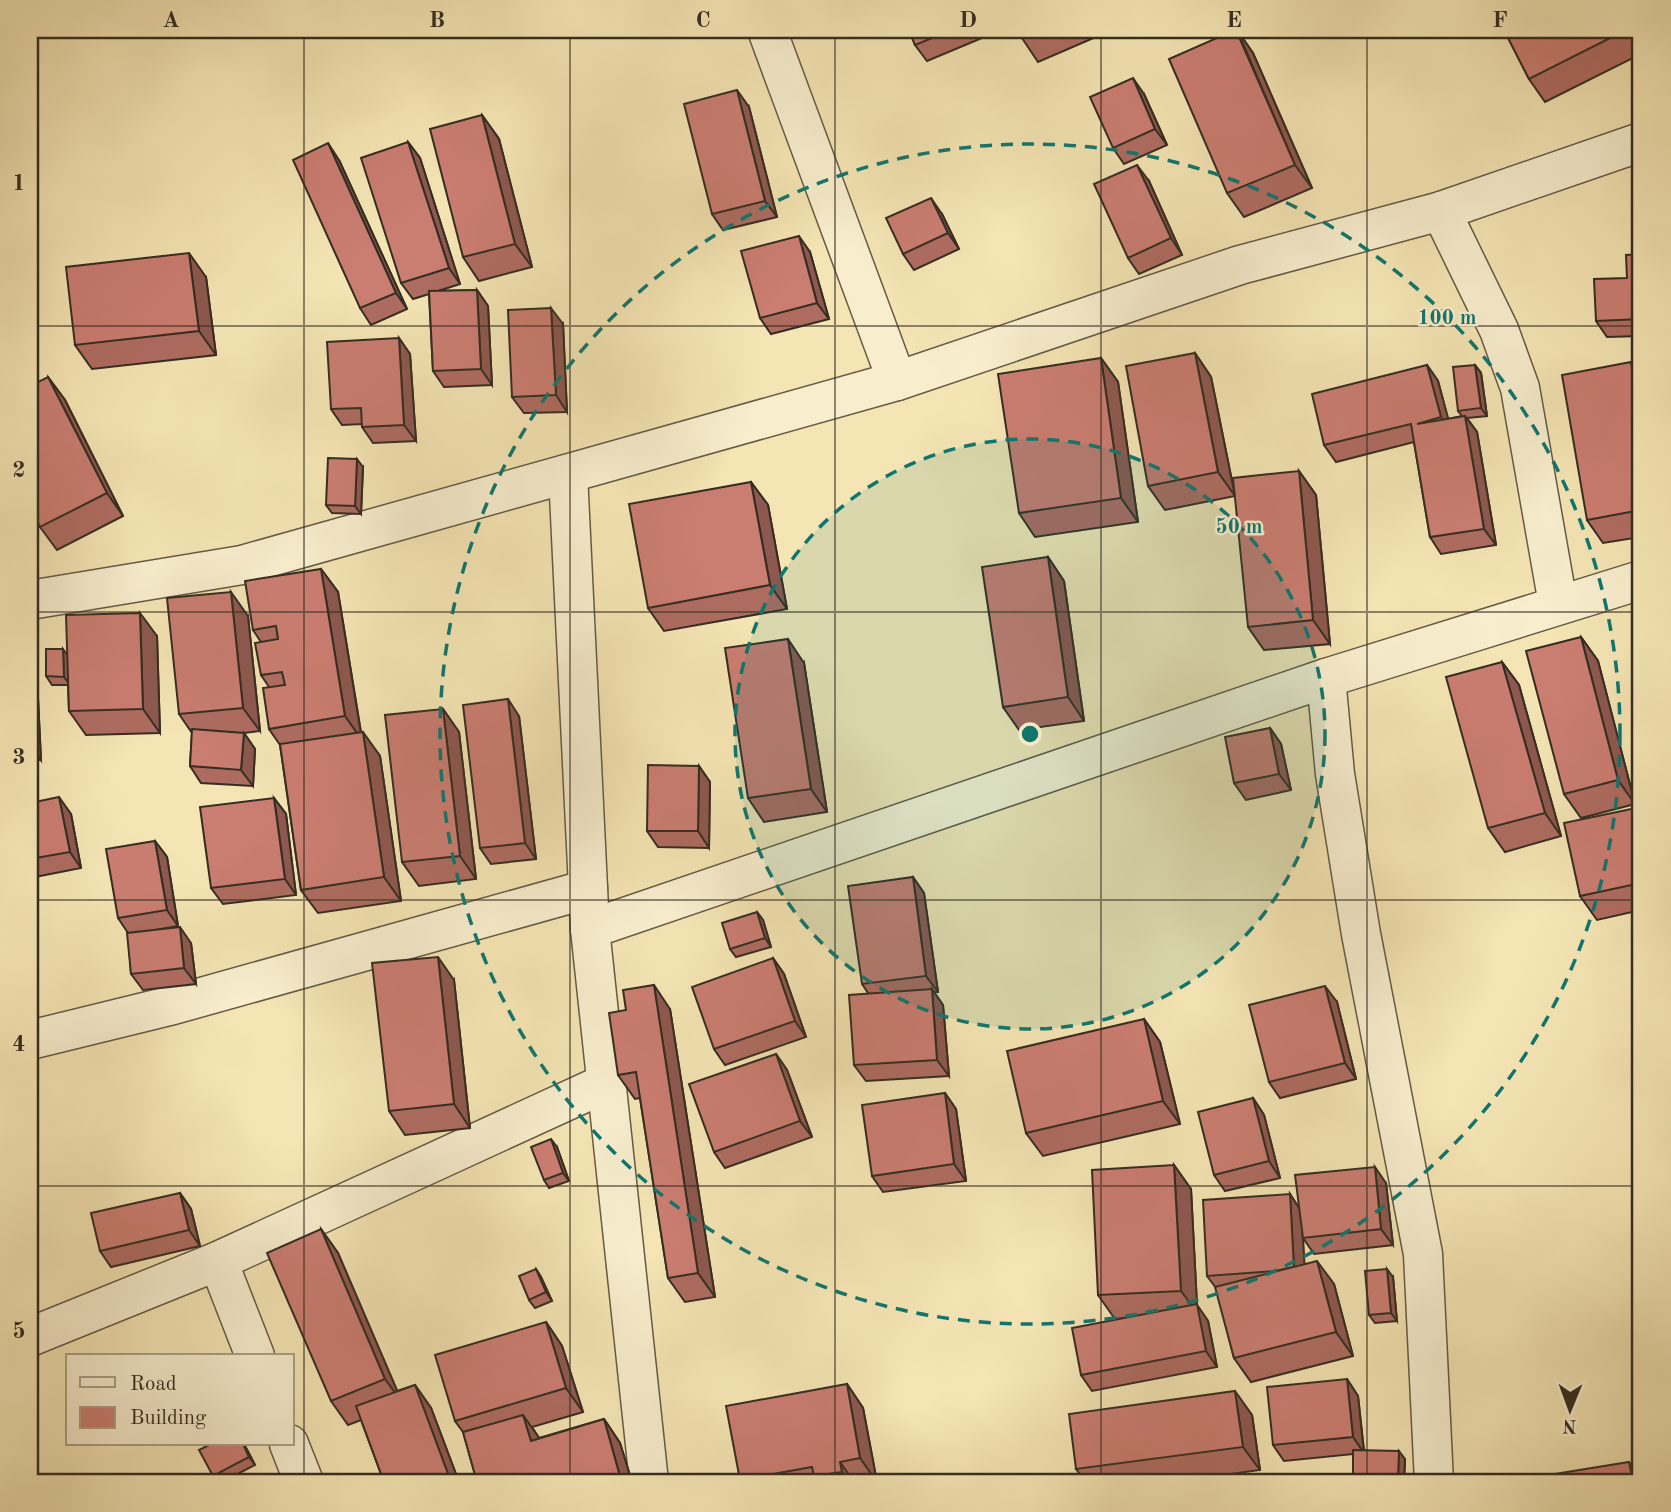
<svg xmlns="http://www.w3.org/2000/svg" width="1671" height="1512" viewBox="0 0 1671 1512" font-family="'Old Standard TT',serif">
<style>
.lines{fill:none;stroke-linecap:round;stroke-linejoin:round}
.minor-casing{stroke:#655b46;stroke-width:41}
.minor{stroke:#f8eece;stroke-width:38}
.wall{fill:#ae6c61;stroke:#352d22;stroke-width:2}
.shaded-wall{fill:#8d584f;stroke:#352d22;stroke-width:2}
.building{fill:#ca7d71;stroke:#352d22;stroke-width:2}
.grid{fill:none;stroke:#352d22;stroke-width:2;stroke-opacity:0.55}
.ring{fill:none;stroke:#0f766e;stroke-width:3.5;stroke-dasharray:12 9}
.centre{fill:#0f766e;stroke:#f8eece;stroke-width:3.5}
.ring-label{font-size:21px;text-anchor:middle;font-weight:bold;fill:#0f766e;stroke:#f8eece;stroke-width:5;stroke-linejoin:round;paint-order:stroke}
.neatline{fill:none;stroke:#352d22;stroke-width:2.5}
.grid-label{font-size:23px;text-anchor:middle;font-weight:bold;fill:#352d22}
</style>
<rect width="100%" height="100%" fill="#f5e5b4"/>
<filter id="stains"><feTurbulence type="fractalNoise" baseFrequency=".00286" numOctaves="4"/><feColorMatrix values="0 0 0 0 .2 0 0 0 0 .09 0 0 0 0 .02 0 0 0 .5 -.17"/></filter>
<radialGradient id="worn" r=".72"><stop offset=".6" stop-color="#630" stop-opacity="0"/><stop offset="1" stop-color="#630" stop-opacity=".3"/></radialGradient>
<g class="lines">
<defs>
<g id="minor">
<polyline points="767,30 897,381"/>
<polyline points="1441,211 1499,330 1520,388 1558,604"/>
<polyline points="568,474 590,929 649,1482"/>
<polyline points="30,600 242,565 897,381 1240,265 1441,211 1641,142"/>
<polyline points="1326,678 1335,774 1361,934 1423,1254 1434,1482"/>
<polyline points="590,929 1326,678 1641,580"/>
<polyline points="30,1040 173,1005 588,889"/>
<polyline points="218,1261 255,1356"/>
<polyline points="30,1337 218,1261 606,1083"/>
<polyline points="289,1444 304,1482"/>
</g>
</defs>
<!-- minor casing -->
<use href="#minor" class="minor-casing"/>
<!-- minor -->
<use href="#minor" class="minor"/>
</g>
<!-- wall -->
<g class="wall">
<polygon points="541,30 576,30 546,36"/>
<polygon points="909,30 1001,30 927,61 915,45"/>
<polygon points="1018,30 1112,30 1038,62 1022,38"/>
<polygon points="1237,30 1253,53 1312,188 1244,217 1227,193"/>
<polygon points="1504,30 1641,30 1641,54 1545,102 1529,79"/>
<polygon points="1144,94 1167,145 1124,164 1113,148"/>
<polygon points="749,107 777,217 723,230 712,214"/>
<polygon points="482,115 499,139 532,267 479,281 463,257"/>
<polygon points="408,142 420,158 460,284 438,291 477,290 488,306 492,385 444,387 433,371 429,294 413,299 401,283"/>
<polygon points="339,160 407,309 371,325 360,308"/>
<polygon points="1149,181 1182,255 1139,274 1128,258"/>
<polygon points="942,214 959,249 914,270 903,254"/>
<polygon points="810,252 829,319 771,334 760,318"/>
<polygon points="1641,254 1641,336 1607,337 1596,321 1627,278"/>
<polygon points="206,277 216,355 92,369 75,345"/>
<polygon points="563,324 567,412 524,413 512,397"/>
<polygon points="399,338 410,354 416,441 373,443 362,427 362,424 342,425 331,409"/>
<polygon points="1641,350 1641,537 1603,543 1587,520 1636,370"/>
<polygon points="1195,353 1211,377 1235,496 1165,510 1148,486"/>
<polygon points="1101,358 1118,382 1138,522 1035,537 1019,513"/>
<polygon points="1427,365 1438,381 1448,419 1462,416 1458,411 1475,365 1481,373 1487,416 1467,418 1477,432 1496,545 1441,554 1430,537 1414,442 1336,462 1324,445"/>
<polygon points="48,377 65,400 123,516 57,550 40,527"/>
<polygon points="363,467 361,514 332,513 326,505"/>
<polygon points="1299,471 1316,495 1330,644 1264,650 1248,627"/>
<polygon points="751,482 768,505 787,609 664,631 648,608"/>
<polygon points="1048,557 1064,581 1084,721 1019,730 1003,707"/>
<polygon points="321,569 338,592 361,732 380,756 401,901 318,913 301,890 280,745 269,729 269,687 261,675 261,642 253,630"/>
<polygon points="248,616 260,731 244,733 255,749 253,786 201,783 190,766 192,733 179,714"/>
<polygon points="30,630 35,637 41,760 30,760"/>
<polygon points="157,636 160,733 86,735 69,711 68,685 52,685 46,676 67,655"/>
<polygon points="1581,637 1598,661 1635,804 1581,818 1564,794"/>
<polygon points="1502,662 1519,685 1561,836 1505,852 1488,828"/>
<polygon points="804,663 827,812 764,822 748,798"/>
<polygon points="443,709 459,732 476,879 419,886 402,862"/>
<polygon points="519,716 536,859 491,864 480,848"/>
<polygon points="1270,728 1281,744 1291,790 1246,800 1234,783"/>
<polygon points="699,766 710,782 709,848 658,847 647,831"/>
<polygon points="274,798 286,814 296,895 223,904 211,888"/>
<polygon points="30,803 71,814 81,868 30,878"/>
<polygon points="1641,807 1641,910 1597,920 1580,896"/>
<polygon points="155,841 167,857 178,926 155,930 191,943 196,984 143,990 131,974 128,933 118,918"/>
<polygon points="913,877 924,893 938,992 934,992 943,1005 949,1076 866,1081 854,1065 868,993 862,984"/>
<polygon points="757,912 763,920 771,947 736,957 730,949"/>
<polygon points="773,958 784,974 806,1037 725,1065 714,1049"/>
<polygon points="454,980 470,1128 405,1135 389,1111"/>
<polygon points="1337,1002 1356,1079 1280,1098 1269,1082"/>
<polygon points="670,1009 715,1297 685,1302 668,1278 640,1098 635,1099 618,1075 626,1010"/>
<polygon points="1144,1019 1160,1042 1180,1124 1043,1156 1026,1133"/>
<polygon points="776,1054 787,1070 812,1137 725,1168 714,1152"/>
<polygon points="945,1093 956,1109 966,1181 883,1192 872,1176"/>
<polygon points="1253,1098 1264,1115 1280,1178 1225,1191 1214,1175"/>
<polygon points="557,1147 569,1181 549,1188 544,1180"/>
<polygon points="1174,1165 1191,1189 1197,1305 1208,1321 1217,1367 1092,1391 1081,1375 1123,1318 1115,1319 1098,1295"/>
<polygon points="1386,1183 1393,1245 1314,1254 1303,1238 1304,1264 1334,1284 1353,1356 1251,1382 1234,1358 1216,1288 1207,1276 1290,1194 1299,1208"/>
<polygon points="180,1193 191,1209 200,1246 111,1267 100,1251"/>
<polygon points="321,1229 338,1253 397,1391 415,1385 431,1408 459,1482 384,1482 361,1420 348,1425 331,1401"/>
<polygon points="536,1269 541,1277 552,1301 535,1308 529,1300"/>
<polygon points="1393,1277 1397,1321 1375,1323 1369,1315"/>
<polygon points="546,1322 562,1346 583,1412 532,1427 539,1438 604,1419 620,1443 632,1482 477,1482 463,1432 455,1421"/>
<polygon points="1347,1379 1358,1396 1364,1450 1405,1459 1404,1482 1356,1482 1353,1478 1353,1454 1284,1461 1273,1445"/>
<polygon points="847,1384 863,1408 877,1482 742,1482 740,1480"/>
<polygon points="1252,1415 1260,1470 1172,1482 1086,1482 1076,1469"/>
<polygon points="211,1444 244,1444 255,1465 222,1482 217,1482 213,1476"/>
</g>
<!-- shaded-wall -->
<g class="shaded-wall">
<polygon points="1237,30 1253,53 1312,188 1295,165"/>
<polygon points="1133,78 1144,94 1167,145 1155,129"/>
<polygon points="737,90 749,107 777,217 765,201"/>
<polygon points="482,115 499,139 532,267 515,244"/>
<polygon points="408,142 420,158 460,284 449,268"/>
<polygon points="328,143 339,160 407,309 396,293"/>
<polygon points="1137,165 1149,181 1182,255 1171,238"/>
<polygon points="931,198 942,214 959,249 948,233"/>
<polygon points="799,236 810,252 829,319 817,303"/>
<polygon points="189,253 206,277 216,355 199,331"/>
<polygon points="477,290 488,306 492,385 481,369"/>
<polygon points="551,308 563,324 567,412 556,395"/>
<polygon points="399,338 410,354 416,441 404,425"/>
<polygon points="1195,353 1211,377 1235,496 1218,472"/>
<polygon points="1101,358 1118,382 1138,522 1121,498"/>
<polygon points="1631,362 1641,377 1641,422"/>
<polygon points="1427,365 1438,381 1452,433 1441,417"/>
<polygon points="1475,365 1481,373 1487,416 1481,408"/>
<polygon points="48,377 65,400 123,516 107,493"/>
<polygon points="1465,416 1477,432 1496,545 1484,529"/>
<polygon points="357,459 363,467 361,514 355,506"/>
<polygon points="1299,471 1316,495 1330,644 1313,620"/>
<polygon points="751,482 768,505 787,609 770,585"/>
<polygon points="1048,557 1064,581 1084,721 1068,697"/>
<polygon points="321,569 338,592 362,740 345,716"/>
<polygon points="231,592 248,616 260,731 243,708"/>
<polygon points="140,613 157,636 160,733 143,709"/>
<polygon points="30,630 35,637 41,760 30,743"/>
<polygon points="1581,637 1598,661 1635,804 1618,780"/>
<polygon points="788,639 804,663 827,812 811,789"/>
<polygon points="63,649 69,657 70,685 64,677"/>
<polygon points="1502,662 1519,685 1561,836 1545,813"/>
<polygon points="508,699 519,716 536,859 525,843"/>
<polygon points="443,709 459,732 476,879 460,856"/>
<polygon points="1270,728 1281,744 1291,790 1279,774"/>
<polygon points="363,732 380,756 401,901 384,877"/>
<polygon points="244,733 255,749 253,786 241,770"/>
<polygon points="699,766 710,782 709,848 698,831"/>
<polygon points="59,797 71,814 81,868 70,852"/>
<polygon points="274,798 286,814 296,895 285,879"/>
<polygon points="155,841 167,857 178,926 167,910"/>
<polygon points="913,877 924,893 938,992 926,976"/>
<polygon points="757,912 763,920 771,947 765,938"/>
<polygon points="180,927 191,943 196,984 184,968"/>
<polygon points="438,957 454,980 470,1128 454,1104"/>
<polygon points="773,958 784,974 806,1037 795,1021"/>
<polygon points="654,985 670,1009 715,1297 698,1273"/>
<polygon points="1325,986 1337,1002 1356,1079 1345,1063"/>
<polygon points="932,989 943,1005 949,1076 937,1060"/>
<polygon points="1144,1019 1160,1042 1180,1124 1163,1101"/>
<polygon points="776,1054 787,1070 812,1137 800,1121"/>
<polygon points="945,1093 956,1109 966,1181 954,1164"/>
<polygon points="1253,1098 1264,1115 1280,1178 1269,1161"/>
<polygon points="551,1139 557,1147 569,1181 563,1173"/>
<polygon points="1174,1165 1191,1189 1197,1305 1208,1321 1217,1367 1206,1351 1198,1314 1181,1291"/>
<polygon points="1375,1167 1386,1183 1393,1245 1381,1229"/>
<polygon points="180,1193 191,1209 200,1246 189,1230"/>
<polygon points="1290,1194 1301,1211 1306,1286 1294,1270"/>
<polygon points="321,1229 338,1253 402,1402 385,1379"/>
<polygon points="1317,1261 1334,1284 1353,1356 1336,1332"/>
<polygon points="536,1269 541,1277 552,1301 546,1292"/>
<polygon points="1387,1269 1393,1277 1397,1321 1391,1313"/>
<polygon points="546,1322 562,1346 583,1412 566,1388"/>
<polygon points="1347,1379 1358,1396 1364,1453 1353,1437"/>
<polygon points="847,1384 863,1408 877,1482 860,1458"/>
<polygon points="415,1385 431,1408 459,1482 451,1482"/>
<polygon points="1235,1391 1252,1415 1260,1470 1243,1447"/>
<polygon points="523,1415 540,1439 531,1441"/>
<polygon points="604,1419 620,1443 632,1482 623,1482 621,1480"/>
<polygon points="243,1444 244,1444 255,1465 249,1457"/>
<polygon points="1399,1451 1405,1459 1404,1482 1401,1482 1398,1478"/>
<polygon points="840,1462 854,1482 849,1482 842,1472"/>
<polygon points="1629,1462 1641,1479 1641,1482 1633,1482"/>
</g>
<!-- building -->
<g class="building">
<polygon points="909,30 952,30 915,45"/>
<polygon points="1018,30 1041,30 1022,38"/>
<polygon points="1235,30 1236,30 1295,165 1227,193 1169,59"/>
<polygon points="1504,30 1626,30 1529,79"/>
<polygon points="1133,78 1155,129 1113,148 1090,97"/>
<polygon points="737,90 765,201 712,214 684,104"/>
<polygon points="482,115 515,244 463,257 430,129"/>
<polygon points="408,142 449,268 401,283 361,158"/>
<polygon points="328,143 396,293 360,308 293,160"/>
<polygon points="1137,165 1171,238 1128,258 1094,184"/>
<polygon points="931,198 948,233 903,254 886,218"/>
<polygon points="799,236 817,303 760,318 741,251"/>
<polygon points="189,253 199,331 75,345 66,267"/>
<polygon points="1641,254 1641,319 1596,321 1594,279 1627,278 1626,255"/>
<polygon points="477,290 481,369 433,371 429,291"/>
<polygon points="551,308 556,395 512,397 508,310"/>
<polygon points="399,338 404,425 362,427 361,408 331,409 327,342"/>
<polygon points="1641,350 1641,394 1632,351"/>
<polygon points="1195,353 1218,472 1148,486 1126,366"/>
<polygon points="1101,358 1121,498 1019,513 998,374"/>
<polygon points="1631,362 1641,422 1641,510 1587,520 1562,375"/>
<polygon points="1427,365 1441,417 1417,424 1465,416 1484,529 1430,537 1411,424 1324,445 1312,394"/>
<polygon points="1475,365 1481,408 1458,411 1453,367"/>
<polygon points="48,377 107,493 40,527 30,506 30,386"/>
<polygon points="328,458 357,459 355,506 326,505"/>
<polygon points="1299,471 1313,620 1248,627 1233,478"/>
<polygon points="751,482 770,585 648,608 629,504"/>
<polygon points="1048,557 1068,697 1003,707 982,567"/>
<polygon points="321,569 345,716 269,729 263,688 285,685 282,672 261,675 255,643 278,639 276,626 253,630 245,581"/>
<polygon points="231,592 243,708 179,714 167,598"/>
<polygon points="140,613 143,709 69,711 66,615"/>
<polygon points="1581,637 1618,780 1564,794 1526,651"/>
<polygon points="788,639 811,789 748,798 725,648"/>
<polygon points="46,649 63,649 64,677 46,676"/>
<polygon points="1502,662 1545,813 1488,828 1446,677"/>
<polygon points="508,699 525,843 480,848 463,705"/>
<polygon points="443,709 460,856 402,862 385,715"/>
<polygon points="1270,728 1279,774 1234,783 1225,737"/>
<polygon points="192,729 244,733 241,770 190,766"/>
<polygon points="363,732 384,877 301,890 280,744"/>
<polygon points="648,765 699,766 698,831 647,831"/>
<polygon points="59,797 70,852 30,859 30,803"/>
<polygon points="274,798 285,879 211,888 200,807"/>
<polygon points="1641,807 1641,883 1580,896 1564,823"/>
<polygon points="155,841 167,910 118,918 106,849"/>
<polygon points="913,877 926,976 862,984 848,886"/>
<polygon points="757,912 765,938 730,949 722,923"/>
<polygon points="180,927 184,968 131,974 127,933"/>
<polygon points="438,957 454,1104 389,1111 372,963"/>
<polygon points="773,958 795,1021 714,1049 692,987"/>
<polygon points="654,985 698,1273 668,1278 636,1072 618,1075 609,1013 626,1010 623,990"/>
<polygon points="1325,986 1345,1063 1269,1082 1249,1005"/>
<polygon points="932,989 937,1060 854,1065 849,995"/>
<polygon points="1144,1019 1163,1101 1026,1133 1007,1051"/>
<polygon points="776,1054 800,1121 714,1152 689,1084"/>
<polygon points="945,1093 954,1164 872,1176 862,1105"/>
<polygon points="1253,1098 1269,1161 1214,1175 1198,1112"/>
<polygon points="551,1139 563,1173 544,1180 531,1147"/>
<polygon points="1174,1165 1181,1291 1098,1295 1092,1170"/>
<polygon points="1375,1167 1381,1229 1303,1238 1295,1175"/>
<polygon points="180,1193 189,1230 100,1251 91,1213"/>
<polygon points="1290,1194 1294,1267 1275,1271 1207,1276 1203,1200"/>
<polygon points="321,1229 385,1379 331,1401 267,1253"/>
<polygon points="1317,1261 1336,1332 1234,1358 1215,1287"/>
<polygon points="536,1269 546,1292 529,1300 519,1276"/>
<polygon points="1387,1269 1391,1313 1369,1315 1365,1271"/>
<polygon points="1197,1304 1206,1351 1081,1375 1072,1328"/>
<polygon points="546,1322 566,1388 455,1421 435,1355"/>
<polygon points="1347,1379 1353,1437 1273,1445 1267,1387"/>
<polygon points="847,1384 860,1458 840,1462 842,1472 814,1476 812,1467 740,1480 726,1406"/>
<polygon points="415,1385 451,1482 384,1482 356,1406"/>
<polygon points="1235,1391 1243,1447 1076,1469 1069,1414"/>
<polygon points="523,1415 531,1441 604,1419 621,1480 612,1482 477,1482 463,1432"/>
<polygon points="211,1444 243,1444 249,1457 213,1476 199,1450"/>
<polygon points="1353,1450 1399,1451 1398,1478 1353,1478"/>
<polygon points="1629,1462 1633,1482 1506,1482"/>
<polygon points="1283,1476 1283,1482 1216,1482 1216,1477"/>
</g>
<!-- grid -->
<path class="grid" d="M304,30V1482M570,30V1482M835,30V1482M1101,30V1482M1367,30V1482M30,326H1641M30,612H1641M30,900H1641M30,1186H1641"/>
<!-- distance rings -->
<circle cx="1030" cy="734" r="295" fill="#0f766e" fill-opacity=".12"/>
<g class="ring">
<circle cx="1030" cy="734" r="295"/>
<circle cx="1030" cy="734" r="590"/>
</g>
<circle cx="1030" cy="734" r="10" class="centre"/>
<g class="ring-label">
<text x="1447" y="324">100 m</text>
<text x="1239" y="533">50 m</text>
</g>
<!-- margin -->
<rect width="1671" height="1512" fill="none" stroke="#f5e5b4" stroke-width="77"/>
<!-- legend -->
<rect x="66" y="1354" width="228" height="91" fill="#f8eece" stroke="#aaa189" stroke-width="2"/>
<rect x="80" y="1377" width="35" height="10" fill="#f8eece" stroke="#aaa189" stroke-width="2"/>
<text x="130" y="1390" font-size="21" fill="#352d22">Road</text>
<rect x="80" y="1407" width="35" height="21" fill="#ca7d71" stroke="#aaa189" stroke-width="2"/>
<text x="130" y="1424" font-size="21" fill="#352d22">Building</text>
<!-- north arrow -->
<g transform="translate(1570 1410) rotate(181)" stroke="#f8eece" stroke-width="5" paint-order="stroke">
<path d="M0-5L12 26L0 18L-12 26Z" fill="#352d22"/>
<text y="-10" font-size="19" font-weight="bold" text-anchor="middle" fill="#352d22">N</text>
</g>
<rect x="38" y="38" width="1594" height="1436" class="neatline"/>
<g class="grid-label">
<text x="171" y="27">A</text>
<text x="437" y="27">B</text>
<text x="703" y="27">C</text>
<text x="968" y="27">D</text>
<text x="1234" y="27">E</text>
<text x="1500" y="27">F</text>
<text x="19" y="190">1</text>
<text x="19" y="477">2</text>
<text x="19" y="764">3</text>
<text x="19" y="1051">4</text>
<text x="19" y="1338">5</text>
</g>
<rect width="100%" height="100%" filter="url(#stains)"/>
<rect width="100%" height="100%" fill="url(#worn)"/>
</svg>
